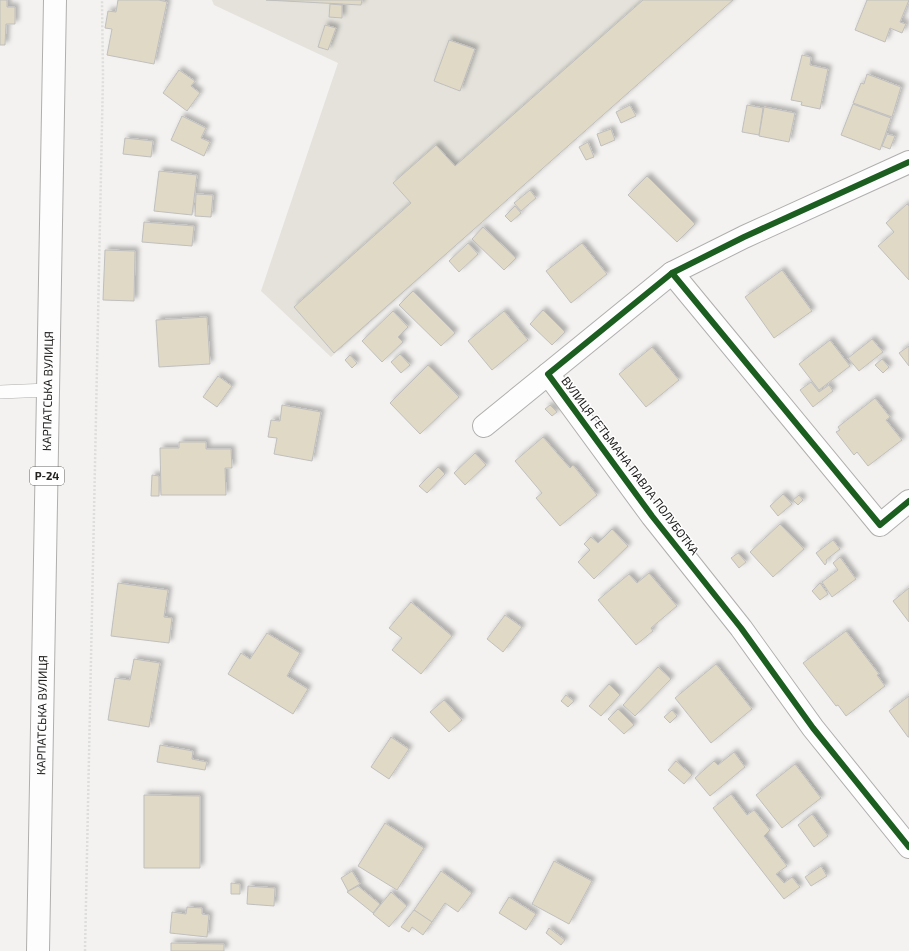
<svg xmlns="http://www.w3.org/2000/svg" width="909" height="951" viewBox="0 0 909 951" font-family="'Exo 2',sans-serif">
<style>
.built{fill:#e4e2db}
.building{fill:#dfd9c5;stroke:#c0bfbe;filter:url(#shadow)}
.lines{fill:none;stroke-linecap:round;stroke-linejoin:round}
.lane-casing{stroke:#b0afae;stroke-width:14}
.street-casing{stroke:#b0afae;stroke-width:24}
.primary-casing{stroke:#b0afae;stroke-width:24}
.path{stroke:#dddddc;stroke-width:2.5;stroke-dasharray:2 2;stroke-linecap:butt}
.lane{stroke:#fdfdfd;stroke-width:13}
.street{stroke:#fdfdfd;stroke-width:22}
.primary{stroke:#fdfdfd;stroke-width:22}
.cycleway-casing{stroke:#fff;stroke-width:8}
.cycleway{stroke:#1b5e20;stroke-width:6}
.labels{text-anchor:middle;stroke-width:3;stroke-linejoin:round;paint-order:stroke}
.shield{fill:#fff;stroke:#666564;stroke-width:1}
.shield-label{font-size:11px;font-weight:bold;fill:#242322}
.street-label{font-size:12px;fill:#242322;stroke:#fff}
</style>
<defs>
<filter id="shadow"><feDropShadow dx="3.5" dy="-3.5" stdDeviation="2" flood-color="#0004"/></filter>
</defs>
<rect width="100%" height="100%" fill="#f3f2f0"/>
<!-- built -->
<polygon class="built" points="212,0 731,0 331,357 261,291 338,63 214,5"/>
<!-- building -->
<g class="building">
<polygon points="0,0 7,0 7,7 15,7 15,24 6,24 5,45 0,45"/>
<polygon points="118,0 159,0 167,2 154,64 107,55 112,29 105,28 108,11 116,12"/>
<polygon points="266,0 362,0 361,5"/>
<polygon points="643,0 733,0 334,353 294,307 411,203 393,183 436,145 455,166"/>
<polygon points="867,0 909,0 900,22 906,24 902,33 890,28 885,42 855,30"/>
<polygon points="330,4 342,5 342,18 329,17"/>
<polygon points="325,25 336,28 328,50 318,47"/>
<polygon points="449,40 475,49 460,91 434,81"/>
<polygon points="802,55 811,57 810,65 828,69 820,109 801,105 802,102 791,100"/>
<polygon points="179,70 195,81 191,86 200,93 187,111 163,93"/>
<polygon points="867,74 901,87 892,117 853,103 861,83 864,84"/>
<polygon points="853,104 891,118 880,150 841,135"/>
<polygon points="630,105 636,116 621,123 616,112"/>
<polygon points="747,105 763,108 759,135 742,132"/>
<polygon points="764,107 795,113 789,142 759,136"/>
<polygon points="182,116 206,128 201,138 210,142 204,156 171,140"/>
<polygon points="611,129 615,140 601,146 597,134"/>
<polygon points="887,134 895,136 890,149 882,146"/>
<polygon points="125,138 153,141 151,157 123,154"/>
<polygon points="588,142 594,157 586,160 579,147"/>
<polygon points="159,171 197,175 192,215 154,211"/>
<polygon points="647,176 695,224 677,242 628,195"/>
<polygon points="530,190 536,198 521,211 514,203"/>
<polygon points="196,194 213,195 211,217 195,216"/>
<polygon points="907,204 909,206 909,280 878,246 894,232 886,223"/>
<polygon points="515,206 521,213 511,222 505,216"/>
<polygon points="144,222 194,226 192,246 142,242"/>
<polygon points="483,227 516,258 504,270 472,239"/>
<polygon points="468,243 478,254 459,272 449,261"/>
<polygon points="582,243 607,274 571,303 546,271"/>
<polygon points="105,250 135,251 134,301 103,300"/>
<polygon points="782,270 812,311 774,338 745,297"/>
<polygon points="413,291 455,333 441,346 399,305"/>
<polygon points="543,310 565,332 552,345 530,324"/>
<polygon points="393,311 408,327 398,337 403,342 382,362 362,341"/>
<polygon points="504,311 528,340 492,370 468,341"/>
<polygon points="207,317 210,364 159,367 156,320"/>
<polygon points="872,339 883,352 859,371 848,358"/>
<polygon points="830,340 850,366 819,390 799,364"/>
<polygon points="909,346 909,366 899,353"/>
<polygon points="652,347 679,380 646,407 619,374"/>
<polygon points="400,354 410,365 401,373 391,362"/>
<polygon points="350,355 357,363 352,368 345,360"/>
<polygon points="882,359 889,367 883,373 875,365"/>
<polygon points="428,365 459,397 420,434 390,403"/>
<polygon points="218,376 232,386 217,407 203,397"/>
<polygon points="811,382 819,392 829,385 833,391 813,407 800,390"/>
<polygon points="875,398 890,417 886,420 902,440 868,466 857,452 854,455 836,432 840,430 838,427"/>
<polygon points="282,405 321,412 312,461 274,454 277,438 268,437 271,420 280,421"/>
<polygon points="550,405 557,412 552,416 545,409"/>
<polygon points="543,437 570,468 573,465 597,495 560,526 536,498 542,493 515,461"/>
<polygon points="179,442 206,442 206,449 231,449 232,468 225,468 226,495 161,495 160,448 179,448"/>
<polygon points="475,453 486,465 465,485 454,473"/>
<polygon points="438,467 445,474 427,493 419,486"/>
<polygon points="152,475 159,476 159,496 151,496"/>
<polygon points="783,494 792,504 778,516 770,506"/>
<polygon points="799,495 803,500 798,505 793,500"/>
<polygon points="780,524 804,549 773,577 750,552"/>
<polygon points="612,529 628,546 594,579 578,562 590,550 584,544 591,537 598,543"/>
<polygon points="833,540 840,549 826,560 827,562 825,565 816,553"/>
<polygon points="738,553 746,562 739,568 731,558"/>
<polygon points="840,557 856,579 832,597 822,582 838,570 833,563"/>
<polygon points="649,573 677,606 651,628 653,631 636,645 598,600 629,574 637,583"/>
<polygon points="118,583 168,590 164,617 172,618 169,643 111,636"/>
<polygon points="820,583 828,594 820,600 812,591"/>
<polygon points="909,588 909,622 893,601"/>
<polygon points="411,602 452,636 421,674 392,650 402,638 389,628"/>
<polygon points="505,615 522,627 503,652 487,639"/>
<polygon points="846,631 879,674 877,675 885,686 846,716 838,705 836,706 803,663"/>
<polygon points="267,633 300,653 287,676 308,689 293,714 228,674 241,653 250,659"/>
<polygon points="134,659 160,663 149,727 108,720 115,678 130,680"/>
<polygon points="716,664 752,709 711,743 675,698"/>
<polygon points="658,667 671,679 635,716 623,705"/>
<polygon points="609,684 620,695 601,716 589,706"/>
<polygon points="566,695 574,701 568,707 561,701"/>
<polygon points="909,696 909,737 908,737 889,711"/>
<polygon points="444,700 462,720 449,732 430,712"/>
<polygon points="618,709 634,725 624,734 608,719"/>
<polygon points="672,710 677,716 670,723 664,717"/>
<polygon points="391,737 409,749 389,779 371,767"/>
<polygon points="160,745 193,751 192,759 207,762 205,770 157,762"/>
<polygon points="734,752 745,767 710,796 695,778 714,761 718,765"/>
<polygon points="676,761 692,775 684,784 668,770"/>
<polygon points="795,764 821,798 782,828 756,795"/>
<polygon points="731,794 747,815 754,810 770,830 764,836 787,866 776,874 784,883 792,877 800,887 784,899 713,808"/>
<polygon points="144,795 200,796 200,868 144,868"/>
<polygon points="812,814 828,836 814,847 798,825"/>
<polygon points="385,823 424,848 397,890 358,866"/>
<polygon points="554,861 592,881 569,924 532,904"/>
<polygon points="821,866 827,876 811,886 805,877"/>
<polygon points="352,871 360,884 348,891 341,878"/>
<polygon points="441,871 472,893 458,912 445,903 432,922 414,910"/>
<polygon points="231,883 240,884 240,894 231,894"/>
<polygon points="248,886 275,888 274,906 247,904"/>
<polygon points="358,886 380,904 373,913 347,892"/>
<polygon points="391,892 407,906 389,927 373,914"/>
<polygon points="509,897 536,914 526,930 499,913"/>
<polygon points="187,907 202,908 202,914 209,915 207,937 170,933 172,912 186,914"/>
<polygon points="414,910 432,922 423,935 412,927 409,932 401,927"/>
<polygon points="549,928 565,940 561,945 546,933"/>
<polygon points="171,943 224,944 224,951 171,951"/>
</g>
<g class="lines">
<defs>
<polyline id="lane" points="0,392 48,390"/>
<g id="street">
<polyline points="909,162 744,237 672,273 548,374 652,516 741,628 813,728 909,847"/>
<polyline points="672,273 880,525 909,501"/>
<polyline points="484,426 548,374"/>
</g>
<g id="primary">
<path id="s1" d="M38,951L55,0"/>
</g>
</defs>
<!-- lane casing -->
<use href="#lane" class="lane-casing"/>
<!-- street casing -->
<use href="#street" class="street-casing"/>
<!-- primary casing -->
<use href="#primary" class="primary-casing"/>
<!-- path -->
<polyline class="path" points="85,951 103,76 102,0"/>
<!-- lane -->
<use href="#lane" class="lane"/>
<!-- street -->
<use href="#street" class="street"/>
<!-- primary -->
<use href="#primary" class="primary"/>
<defs>
<g id="cycleway">
<polyline points="909,162 744,237 672,273 548,374 652,516 741,628 813,728 909,847"/>
<polyline points="672,273 880,525 909,501"/>
</g>
</defs>
<!-- cycleway casing -->
<use href="#cycleway" class="cycleway-casing"/>
<!-- cycleway -->
<use href="#cycleway" class="cycleway"/>
</g>
<g class="labels">
<!-- shield labels -->
<rect class="shield" x="30" y="467" width="34" height="18" rx="3"/>
<g class="shield-label">
<text x="47" y="480">Р-24</text>
</g>
<!-- street labels -->
<g class="street-label">
<text dy="4" stroke="none"><textPath href="#s1" startOffset="560">КАРПАТСЬКА ВУЛИЦЯ</textPath></text>
<text transform="translate(630 466) rotate(53)" y="4">ВУЛИЦЯ ГЕТЬМАНА ПАВЛА ПОЛУБОТКА</text>
<text dy="4" stroke="none"><textPath href="#s1" startOffset="236">КАРПАТСЬКА ВУЛИЦЯ</textPath></text>
</g>
</g>
</svg>
